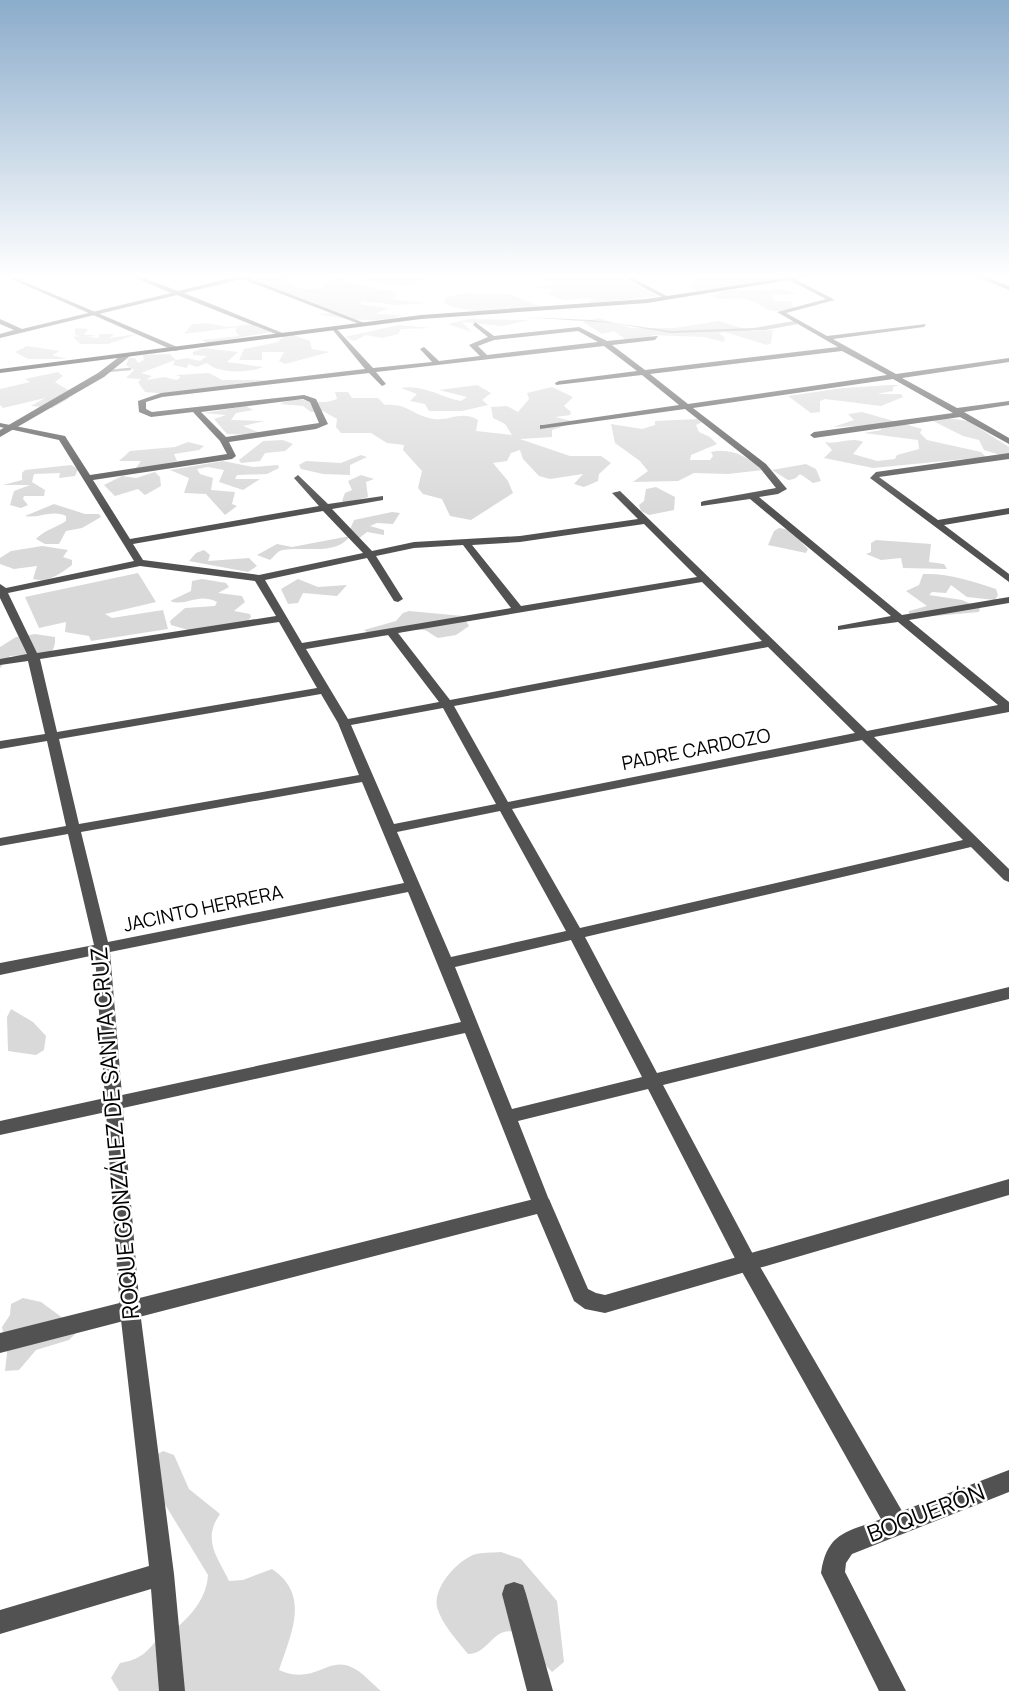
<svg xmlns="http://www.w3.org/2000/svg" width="1009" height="1691" viewBox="0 0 1009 1691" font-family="Manrope,sans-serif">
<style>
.green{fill:#d9d9d9}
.water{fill:#a0a0a0}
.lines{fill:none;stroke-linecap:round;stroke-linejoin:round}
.stream{stroke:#a0a0a0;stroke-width:2.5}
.minor{fill:#525252;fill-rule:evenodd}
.tertiary{fill:#525252;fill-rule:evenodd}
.secondary{fill:#1f1f1f;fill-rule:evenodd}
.labels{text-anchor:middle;stroke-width:5;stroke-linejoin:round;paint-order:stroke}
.street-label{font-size:19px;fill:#000;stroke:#fff}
.near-street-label{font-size:23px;fill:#000;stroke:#fff}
</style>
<rect width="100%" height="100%" fill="#fff"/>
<!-- green -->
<g class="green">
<path d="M265,274L318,276L310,279H284C297,289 305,291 323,288L326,281L346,275L340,281L397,293L391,299L426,303L396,305L363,301L359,304L388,308L375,314L401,315C385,325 335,318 317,314L336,313L249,279Z"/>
<path d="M352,274L450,275L462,276C449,282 437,278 424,279C417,280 415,284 409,285C399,288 358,280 352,274Z"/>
<polygon points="541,274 613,274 658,296 586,304 592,300 591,298 565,300 550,295 553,289 531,288 558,283 534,278"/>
<polygon points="687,274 810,274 698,291 688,287 696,280"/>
<path d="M782,289L798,294L772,295L775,301H799L791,302L793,308C761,317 769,304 745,299C733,297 724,302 711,296L723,291Z"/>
<path d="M466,293L510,294L541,307C529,316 453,313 443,302L447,297Z"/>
<polygon points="599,318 631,328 675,328 719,321 751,331 773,330 771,343 767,345 725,332 719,333 725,338 724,342 704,337 652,335 648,341 625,339 614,331 602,334 583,322"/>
<polygon points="469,319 530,320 502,326 462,322 472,332 448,324"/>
<polygon points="207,323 228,327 254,324 271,332 208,343 202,340 239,336 235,330 238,327 184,334 192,324"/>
<polygon points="398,325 432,328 401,329 398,334 382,338 366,335 354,341 345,337"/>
<polygon points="75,328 88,329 84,335 96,335 88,337 99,338 99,334 114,334 110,338 138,334 108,344 81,344 73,337 80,336 75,335"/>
<polygon points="293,335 310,341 312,349 330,352 285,364 279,361 284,352 262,352 262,360 239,360 244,349 278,342 284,336"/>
<polygon points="27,346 60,351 52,355 66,359 28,359 15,352"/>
<path d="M204,348L238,352L227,362L263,367C250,373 217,374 207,363L197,367L188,364L187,368L173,365L175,360L141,373L152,376L146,380L164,377L177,380L181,377L176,375L209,373L222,380H265L168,394L145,392L138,382L141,379L126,378L134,370L126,365L129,358H135L138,363L144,360L143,355L170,354L176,360L187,358L200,361L207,356L193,355V352Z"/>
<polygon points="58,372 63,376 55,382 71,392 60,395 69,396 68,399 52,408 31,406 45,398 3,408 0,405 0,389 30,382 25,379"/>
<path d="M477,385L491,393L482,400L488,405L462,411H429L425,404L410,401L417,394L401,388C423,384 440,397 461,401L467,397L439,390Z"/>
<polygon points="890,385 899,385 893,387 893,391 877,394 901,394 903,397 881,406 825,399 820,401 820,412 811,413 788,396 843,388"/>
<path d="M552,387L573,397L564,406L571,412L570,415L555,417L576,422L552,430V437L520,439L570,456H601L611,463L599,474L598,481L584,487L574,484L583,474L550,479L539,476L523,459L520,450L511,453L507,461L493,463L508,481L513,493L471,520L450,516L442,499L423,494L418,488L422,471L403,450L404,445L387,443L371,433H341L336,427L337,419L323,411L311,412L303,406L280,404C302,393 314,408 337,399L335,392H348L352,398H378L385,405C408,403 413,416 434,419C449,421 463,410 478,420L476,431L512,435L505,424L493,418L491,407L507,406L518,412L529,399L527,393Z"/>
<polygon points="246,406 253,410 236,413 231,420 265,421 243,426 258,432 257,435 227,434 214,419 226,415 204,413"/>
<path d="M862,412L922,429L920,433L927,440L981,452L986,457L873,468L824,458L832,450L825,442C839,445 850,436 863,442L853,454L877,461L895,459L897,455L919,449L918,440L864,433L881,430L882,425L833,427L854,420L848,414Z"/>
<polygon points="946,418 968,421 1009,447 1009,454 1000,455 984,450 979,440 963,436 933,421"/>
<path d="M698,419L704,421L696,425L699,432L710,437L717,444L691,455L690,460H710L713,456L711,452C731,447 748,457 763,470L728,474L694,473L678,481L633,482L648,471L640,461L615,443L611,424L642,429L655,425V421Z"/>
<polygon points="283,440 293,444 285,451 265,453 260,461 241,463 239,460 263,441"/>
<polygon points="188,442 204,446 199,450 174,454 177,461 140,469 136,468 141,461 119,461 130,451 175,447"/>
<polygon points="361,455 367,457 350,465 350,475 323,474 301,469 299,465 306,461 341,463"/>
<polygon points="223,461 253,467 278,465 279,468 267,474 237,475 235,479 260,479 243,490 219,482 224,470 208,467 197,469 200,474 213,478 211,490 235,492 232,504 237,506 225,515 206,494 184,493 189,478 170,470"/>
<path d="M806,464L816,469L821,481L813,483C791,467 806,478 788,480L772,470Z"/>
<polygon points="71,465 78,469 75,476 59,478 60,473 34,474 32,482 45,490 44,496 24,496 23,499 28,505 21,508 10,505 14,491 30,485 3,485 22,480 22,473 25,470"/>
<polygon points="155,472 160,477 161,486 145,495 138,489 115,496 104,485 122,476 136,478"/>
<polygon points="361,475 374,479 366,482 368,497 345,503 342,501 345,493 352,490 348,481"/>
<polygon points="656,487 675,497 674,510 649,515 641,511 639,505 644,501 646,489"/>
<path d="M54,504L85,514H99L101,517L82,528L66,531L59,544H45L36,539C43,531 57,527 66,521V516C51,509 38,519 25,516Z"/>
<polygon points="392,512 400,513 393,524 377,523 370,526 384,530 384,535 367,532 358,539 349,532 354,520"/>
<polygon points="779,528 798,531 802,543 808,549 806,553 768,545 774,531"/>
<path d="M350,536C336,556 304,546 283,550C277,551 274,557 270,560L257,555L277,544L292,547Z"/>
<polygon points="876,540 931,544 929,562 944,564 947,569 903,568 901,558 881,560 866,554 871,552 871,543"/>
<path d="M42,546L68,550L63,557L72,560V565C60,574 48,583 33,579L37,566L14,569L0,564V558L11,551Z"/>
<polygon points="204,550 210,555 208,561 249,558 257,566 248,572 189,561 196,553"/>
<polygon points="138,573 156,602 105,614 112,618 163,610 168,629 91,641 89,636 65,632 66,622 39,628 25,597"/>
<path d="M923,574C948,573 972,581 996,589L998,595L995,600L967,597L951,585L946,593L932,592L929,595L962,600L980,608L979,612L924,617L909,614V611L927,606L906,591L919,585Z"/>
<path d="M202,579L226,583L229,587L218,593L242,596L245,602L234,611L250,614L251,617L243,627L195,632L171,625L170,621L185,608L215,606L217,602C197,592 187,607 170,601L191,591L192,581Z"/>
<polygon points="298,579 318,587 347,585 337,596 303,593 298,603 288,604 281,589"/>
<path d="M409,611L463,616L469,626L456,635L438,638C433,636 429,631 424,630C403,626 384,645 364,630L396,621L403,613Z"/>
<path d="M35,634L55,637C57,665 28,654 10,656L0,668V647L16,637Z"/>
<polygon points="11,1009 33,1022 46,1036 44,1050 36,1055 8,1051 7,1017"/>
<polygon points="23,1298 41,1302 79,1330 69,1340 36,1350 19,1370 5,1371 7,1353 2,1327 10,1315 11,1304"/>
<path d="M163,1451L174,1455L189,1489L220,1514C202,1540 217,1556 229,1581L243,1580L272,1569C311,1595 291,1634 279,1670C314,1686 327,1656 351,1667C362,1671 372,1684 381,1691H119L111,1678L120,1663C140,1660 149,1651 160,1635L162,1641C183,1622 206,1605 208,1575L152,1483L150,1459Z"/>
<path d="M501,1552L521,1559L557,1601L564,1662L552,1672L515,1632C493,1626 489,1654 468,1654C457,1640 442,1625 437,1607C433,1588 456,1562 473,1555C481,1552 492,1553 501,1552Z"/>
</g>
<!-- water -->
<polygon class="water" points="524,317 592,320 671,331 754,328 794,321 798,324 765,330 671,333 612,323"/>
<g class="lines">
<!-- stream -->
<polyline class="stream" points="108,371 130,369"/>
<!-- minor -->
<g class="minor">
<polygon points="126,274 134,274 178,291 241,275 259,274 248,278 367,324 362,325 242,279 184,293 285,334 285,336 281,336 177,295 0,338 0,334 14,330 0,324 0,319 22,329 171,293"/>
<polygon points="970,274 978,274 1009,286 1009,290"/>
<path d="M791,277L835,300L786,313L827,336L926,324L924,327L833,339L896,374L1009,358V362L902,378L957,408L1009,401V405L964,412L1009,438V444L960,417L814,438L810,435L814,432L953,413L893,379L693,408L766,464L787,489L778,494L759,497L902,615L1009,597V603L909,620L1009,702V712L874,737L1009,869V882L1004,880L971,847L585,937L657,1073L1009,987V999L663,1085L755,1258L902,1511L1009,1470V1492L852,1554L846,1563L845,1572L906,1691H879L821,1573C827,1532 847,1532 881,1519L741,1270L648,1089L518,1121L551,1205L549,1211L542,1213L535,1211L533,1205L465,1033L123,1108L140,1311L174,1574L185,1691H159L151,1589L0,1634V1610L149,1566L120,1311L106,1112L0,1135V1121L105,1098L95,955L0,975V963L94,945L68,834L0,846V838L66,826L47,741L0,749V741L45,734L28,661L0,665V659L27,654L0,598V584L6,588L134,561L59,440L0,427V423L65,436L90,475L227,454L220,441L193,412L151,417L139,412L138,401L161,393L365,369L332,329L334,326L373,368L432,362L420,349L424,347L439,361L480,356L469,345L488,337L473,325L475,322L494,336L579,327L607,341L658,336L655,340L612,345L645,370L838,347L777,312L826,299L789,280ZM578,331L598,342L487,355L478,346L494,340ZM604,346L637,371L559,381L555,383L556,385L642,375L679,405L543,425H540V429L685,409L760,468L776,488L704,501L701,502V506L750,499L891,616L838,626V630L898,622L998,705L867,731L620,491L612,493L638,519L520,536L414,542L372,551L332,509L383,500V496L328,504L298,475L294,478L319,506L130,539L93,480L232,459L236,456L229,442L316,429L328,424L316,399L304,395L152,412L146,409V402L162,397L369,373L382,386L386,384L376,372ZM842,351L887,375L688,404L650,374ZM303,399L310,402L319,423L226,437L201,412ZM323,511L363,553L259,575L143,560L133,544ZM644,524L697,577L521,606L472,545L520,542ZM463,545L511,608L302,643L265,580L367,558L394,601L398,602L403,599L376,556L414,548ZM140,566L255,581L276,616L37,653L8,593ZM702,582L762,641L450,700L398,633ZM279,622L317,688L57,732L40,659ZM388,635L439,702L348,719L306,649ZM768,647L855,733L508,802L454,706ZM321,694L338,723L359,775L79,824L59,739ZM443,708L496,804L394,824L351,725ZM862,740L963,840L580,928L512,809ZM362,782L404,883L108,942L81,832ZM500,811L566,931L451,957L397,832ZM408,892L461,1022L122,1095L110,952ZM571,940L642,1077L512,1109L455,967Z"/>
<polygon points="1009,453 1009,459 879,477 938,520 1009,508 1009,514 944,525 1009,574 1009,582 870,478 876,472"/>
<polygon points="514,1582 523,1585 526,1594 553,1691 527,1691 502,1594 505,1585"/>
</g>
<!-- tertiary -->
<g class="tertiary">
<polygon points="0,274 6,274 182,349 175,351"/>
<polygon points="617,274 625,274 671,298 666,299"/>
<polygon points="123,354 130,356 104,377 0,437 0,430 98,373"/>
<polygon points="1009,1179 1009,1195 605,1313 585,1309 574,1301 537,1214 0,1353 0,1333 542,1197 549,1199 588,1289 596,1293 605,1295"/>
</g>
<!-- secondary -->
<polygon class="secondary" points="811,274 826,274 647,303 421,319 0,373 0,369 421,315 647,299"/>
</g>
<!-- sky -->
<linearGradient id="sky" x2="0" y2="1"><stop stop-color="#8baccb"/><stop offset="0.54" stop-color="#fff"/><stop offset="1" stop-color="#fff" stop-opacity="0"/></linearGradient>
<rect width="1009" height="511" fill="url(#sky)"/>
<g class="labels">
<!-- street labels -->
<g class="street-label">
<text transform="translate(696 749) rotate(-11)" y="7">PADRE CARDOZO</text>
<text transform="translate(203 908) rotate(-12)" y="7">JACINTO HERRERA</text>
</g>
<!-- near-street labels -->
<g class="near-street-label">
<text transform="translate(115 1133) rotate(-95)" y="8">ROQUE GONZÁLEZ DE SANTA CRUZ</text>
<text transform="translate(926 1513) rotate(-21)" y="8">BOQUERÓN</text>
</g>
</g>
</svg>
